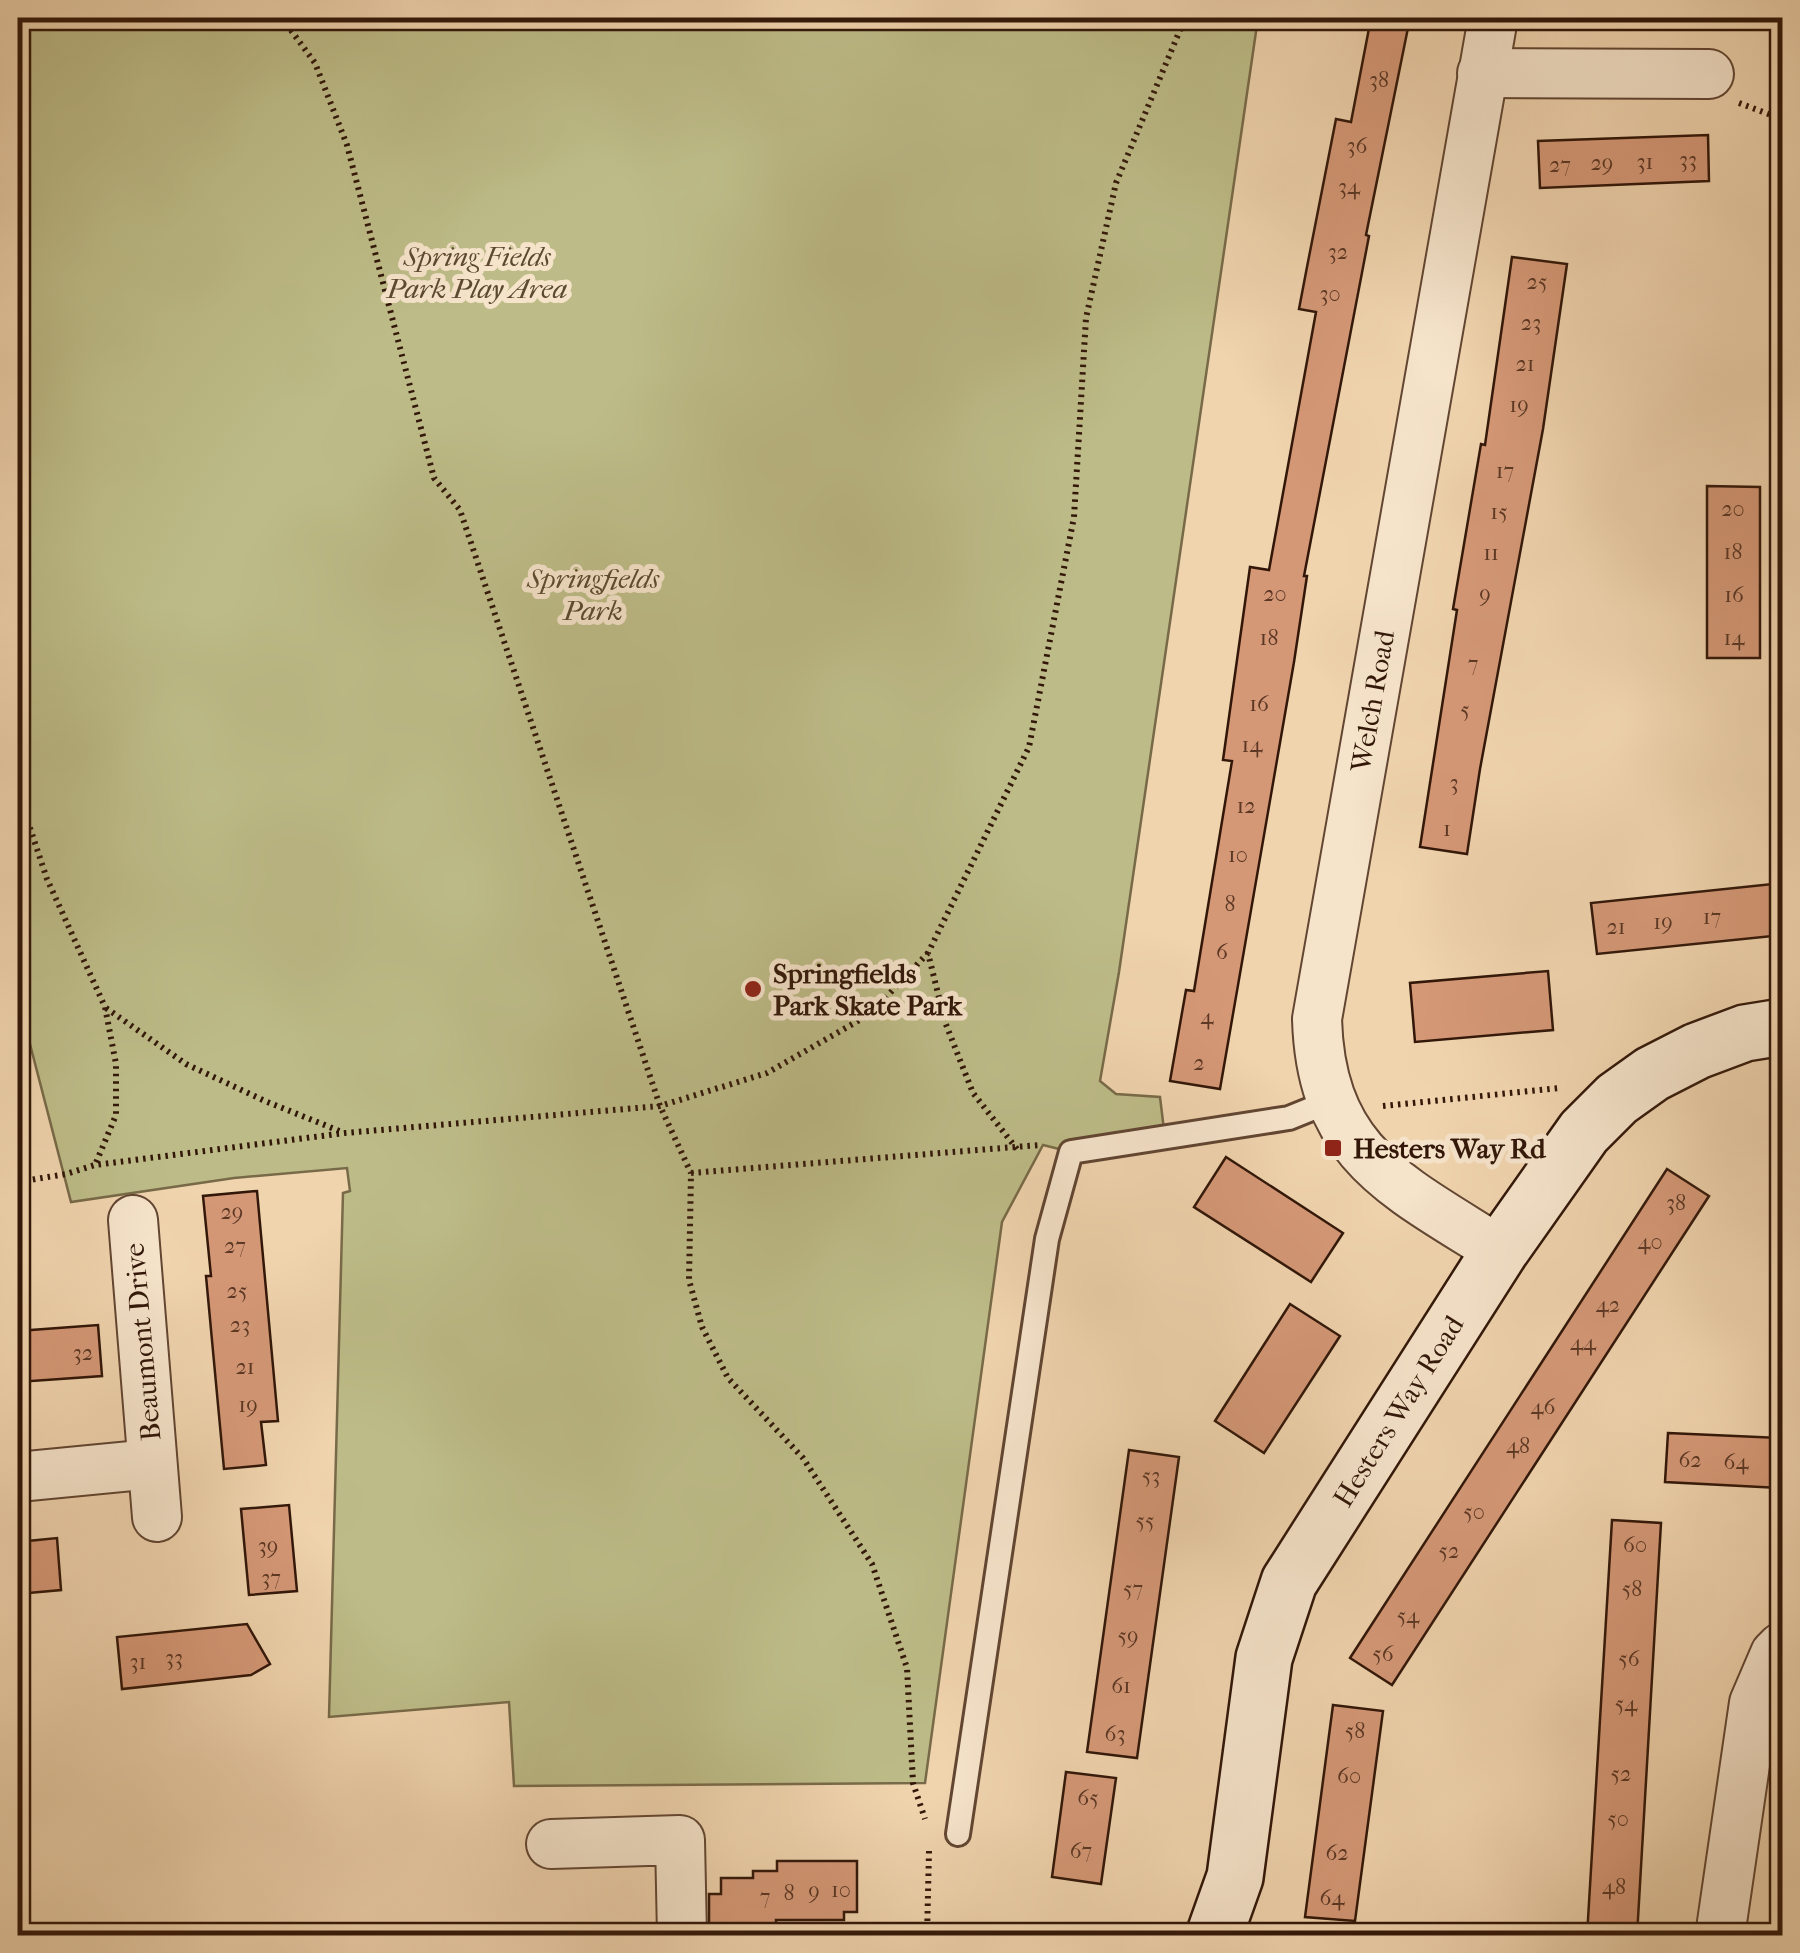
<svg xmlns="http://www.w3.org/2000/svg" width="1800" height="1953" viewBox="0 0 1800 1953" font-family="'IM FELL French Canon',serif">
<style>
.green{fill:#bdbc88;stroke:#786a48;stroke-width:2.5}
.building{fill:#d59877;stroke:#321709;stroke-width:2.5}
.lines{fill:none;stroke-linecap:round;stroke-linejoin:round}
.lane-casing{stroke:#624632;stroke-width:28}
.street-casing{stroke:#624632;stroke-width:52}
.secondary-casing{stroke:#321709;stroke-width:60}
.path{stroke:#321709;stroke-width:6;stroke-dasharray:2.5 5;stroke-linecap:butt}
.lane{stroke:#f5e3ca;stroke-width:22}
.street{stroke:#f5e3ca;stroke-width:48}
.secondary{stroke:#f5e3ca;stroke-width:55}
.poi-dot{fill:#8f2418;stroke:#f5e3ca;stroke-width:4}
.labels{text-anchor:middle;stroke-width:10;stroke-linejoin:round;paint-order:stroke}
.number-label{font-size:22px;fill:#5b3724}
.park-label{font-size:28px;font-style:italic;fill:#5c492f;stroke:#f5e3ca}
.street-label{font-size:28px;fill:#321709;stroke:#f5e3ca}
.poi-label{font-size:28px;font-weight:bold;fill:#321709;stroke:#f5e3ca;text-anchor:start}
</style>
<rect width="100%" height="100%" fill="#f0d4ae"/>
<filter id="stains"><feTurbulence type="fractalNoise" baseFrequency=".002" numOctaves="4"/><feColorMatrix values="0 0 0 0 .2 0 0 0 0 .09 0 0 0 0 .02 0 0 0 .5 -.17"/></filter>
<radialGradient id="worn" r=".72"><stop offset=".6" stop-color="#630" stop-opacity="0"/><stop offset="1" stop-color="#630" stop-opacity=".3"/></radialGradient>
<!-- green -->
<polygon class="green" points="18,18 1258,18 1119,972 1100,1081 1116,1094 1160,1097 1165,1138 1071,1152 1043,1145 1002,1222 925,1783 514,1786 509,1702 329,1717 343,1193 350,1191 347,1168 234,1178 71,1202 18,998"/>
<!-- building -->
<g class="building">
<polygon points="1371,18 1410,18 1366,235 1369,236 1304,576 1307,576 1294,662 1220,1089 1170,1081 1186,990 1194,991 1232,761 1223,760 1250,567 1269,570 1316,312 1299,309 1307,267 1336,119 1351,122"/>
<polygon points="1708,135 1709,181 1540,188 1538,141"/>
<polygon points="1512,257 1567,264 1543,429 1480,769 1467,854 1420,847 1457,610 1453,609 1481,444 1485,445"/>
<polygon points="1707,486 1760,487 1760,658 1707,658"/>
<polygon points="1782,883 1782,935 1597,954 1591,903"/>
<polygon points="1548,971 1553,1030 1415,1042 1410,983"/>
<polygon points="1226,1157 1343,1233 1311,1282 1194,1207"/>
<polygon points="1667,1169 1709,1196 1392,1685 1350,1658"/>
<polygon points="257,1191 278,1421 261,1422 266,1465 224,1469 206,1276 211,1276 203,1196"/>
<polygon points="1290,1304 1340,1336 1264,1453 1215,1421"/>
<polygon points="98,1325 102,1376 18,1382 18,1331"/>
<polygon points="1668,1433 1782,1438 1782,1488 1665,1482"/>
<polygon points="1129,1450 1179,1457 1137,1758 1087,1752"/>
<polygon points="289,1505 297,1591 249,1595 241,1509"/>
<polygon points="1612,1520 1661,1523 1637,1936 1587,1936"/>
<polygon points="57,1538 61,1590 18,1594 18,1542"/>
<polygon points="247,1624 270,1664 251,1675 122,1689 117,1637"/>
<polygon points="1333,1705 1383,1711 1355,1921 1305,1917"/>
<polygon points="1066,1772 1116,1778 1101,1884 1052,1877"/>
<polygon points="777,1861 857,1861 857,1912 844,1912 844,1920 776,1920 776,1926 753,1925 753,1933 709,1933 709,1894 721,1894 721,1878 753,1878 753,1871 777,1871"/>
</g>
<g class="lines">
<defs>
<polyline id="lane" points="958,1834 1047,1239 1071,1152 1289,1118 1331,1101"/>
<g id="street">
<path d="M1493,18L1317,1019C1321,1155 1398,1186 1500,1251"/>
<polyline points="1482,73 1709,74"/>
<polyline points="133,1220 157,1517"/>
<polyline points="18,1477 152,1464"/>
<polyline points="551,1844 680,1840 682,1936"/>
<polyline points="1720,1936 1754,1703 1775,1654 1782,1647"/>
</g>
<polyline id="secondary" points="1214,1936 1235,1877 1264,1658 1289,1582 1500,1251 1584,1132 1617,1099 1652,1074 1697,1051 1745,1033 1782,1027"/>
</defs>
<!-- lane casing -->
<use href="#lane" class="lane-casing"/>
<!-- street casing -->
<use href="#street" class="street-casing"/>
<!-- secondary casing -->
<use href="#secondary" class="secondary-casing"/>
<!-- path -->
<g class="path">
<polyline points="282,18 315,63 347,145 434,478 460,510 660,1106 691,1173 689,1280 702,1327 728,1378 803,1458 872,1564 907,1668 913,1783 925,1819"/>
<polyline points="1739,103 1782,119"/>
<polyline points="18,792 47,879 105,1007 116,1064 116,1115 95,1165"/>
<polyline points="106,1008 186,1064 265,1101 342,1132"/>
<polyline points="1383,1106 1560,1088"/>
<polyline points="1017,1149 973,1093 945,1022 928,953 1029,747 1074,517 1086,318 1116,183 1185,18"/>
<polyline points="691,1173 1040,1145"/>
<polyline points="18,1182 66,1174 95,1165 345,1133 660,1106 767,1073 870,1014 928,953"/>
<polyline points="927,1936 929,1851"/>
</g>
<!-- lane -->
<use href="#lane" class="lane"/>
<!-- street -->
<use href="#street" class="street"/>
<!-- secondary -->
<use href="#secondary" class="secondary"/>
</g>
<!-- markers -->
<g class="poi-dot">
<circle cx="753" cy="989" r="10"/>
<rect x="1323" y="1138" width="20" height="20" rx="5"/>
</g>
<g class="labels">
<!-- number labels -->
<g class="number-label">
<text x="1379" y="87">38</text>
<text x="1357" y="153">36</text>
<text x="1688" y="167">33</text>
<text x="1645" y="169">31</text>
<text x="1602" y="170">29</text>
<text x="1560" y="172">27</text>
<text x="1349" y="194">34</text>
<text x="1338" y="259">32</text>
<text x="1537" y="289">25</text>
<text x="1330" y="301">30</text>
<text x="1531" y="330">23</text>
<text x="1525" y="371">21</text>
<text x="1519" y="412">19</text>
<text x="1505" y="478">17</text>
<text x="1733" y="516">20</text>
<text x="1499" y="519">15</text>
<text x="1733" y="559">18</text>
<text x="1491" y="560">11</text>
<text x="1275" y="601">20</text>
<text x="1485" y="601">9</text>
<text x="1734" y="602">16</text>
<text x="1269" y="645">18</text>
<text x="1734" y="645">14</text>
<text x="1473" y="671">7</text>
<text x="1259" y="711">16</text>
<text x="1465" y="717">5</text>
<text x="1252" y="752">14</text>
<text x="1454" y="790">3</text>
<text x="1246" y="813">12</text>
<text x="1447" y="836">1</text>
<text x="1238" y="862">10</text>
<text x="1230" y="911">8</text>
<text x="1712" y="924">17</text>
<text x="1663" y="929">19</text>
<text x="1616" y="934">21</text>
<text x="1222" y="959">6</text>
<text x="1207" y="1024">4</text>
<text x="1199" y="1070">2</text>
<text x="1676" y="1210">38</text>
<text x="232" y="1219">29</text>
<text x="1650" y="1249">40</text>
<text x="235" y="1253">27</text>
<text x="237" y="1298">25</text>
<text x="1608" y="1312">42</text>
<text x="240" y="1332">23</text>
<text x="1583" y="1350">44</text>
<text x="83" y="1360">32</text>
<text x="245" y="1374">21</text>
<text x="248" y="1412">19</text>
<text x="1543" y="1414">46</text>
<text x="1518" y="1453">48</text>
<text x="1690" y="1467">62</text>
<text x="1736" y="1469">64</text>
<text x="1151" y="1483">53</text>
<text x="1474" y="1519">50</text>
<text x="1145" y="1528">55</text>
<text x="1635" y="1552">60</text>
<text x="268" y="1553">39</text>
<text x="1449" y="1558">52</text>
<text x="271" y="1585">37</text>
<text x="1133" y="1596">57</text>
<text x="1632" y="1596">58</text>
<text x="1408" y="1623">54</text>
<text x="1128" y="1643">59</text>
<text x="1383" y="1661">56</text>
<text x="174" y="1665">33</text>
<text x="1629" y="1666">56</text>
<text x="138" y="1669">31</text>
<text x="1121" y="1693">61</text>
<text x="1626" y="1711">54</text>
<text x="1355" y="1738">58</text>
<text x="1115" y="1741">63</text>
<text x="1621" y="1781">52</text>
<text x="1349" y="1783">60</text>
<text x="1088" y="1805">65</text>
<text x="1618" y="1826">50</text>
<text x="1081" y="1858">67</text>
<text x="1337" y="1860">62</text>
<text x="1614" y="1894">48</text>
<text x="841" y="1897">10</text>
<text x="814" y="1898">9</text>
<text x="789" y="1900">8</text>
<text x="765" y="1904">7</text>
<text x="1332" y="1905">64</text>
</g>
<!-- park labels -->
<g class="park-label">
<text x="477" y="266">Spring Fields<tspan x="477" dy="32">Park Play Area</tspan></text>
<text x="593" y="588">Springfields<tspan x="593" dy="32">Park</tspan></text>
</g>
<!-- street labels -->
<g class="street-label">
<text transform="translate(1372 701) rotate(-80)" y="10">Welch Road</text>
<text transform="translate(142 1342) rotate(-95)" y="10">Beaumont Drive</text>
<text transform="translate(1398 1411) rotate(-58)" y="10">Hesters Way Road</text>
</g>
<!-- poi labels -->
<g class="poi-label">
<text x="773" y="983">Springfields<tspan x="773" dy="32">Park Skate Park</tspan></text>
<text x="1353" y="1158">Hesters Way Rd</text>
</g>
</g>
<!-- margin -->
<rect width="1800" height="1953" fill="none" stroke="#f0d4ae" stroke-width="60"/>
<rect x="20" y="20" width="1760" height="1913" fill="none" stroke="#321709" stroke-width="5"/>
<rect x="30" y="30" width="1740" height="1893" fill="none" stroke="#321709" stroke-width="2.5"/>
<rect width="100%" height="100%" filter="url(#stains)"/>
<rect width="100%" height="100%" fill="url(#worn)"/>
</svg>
